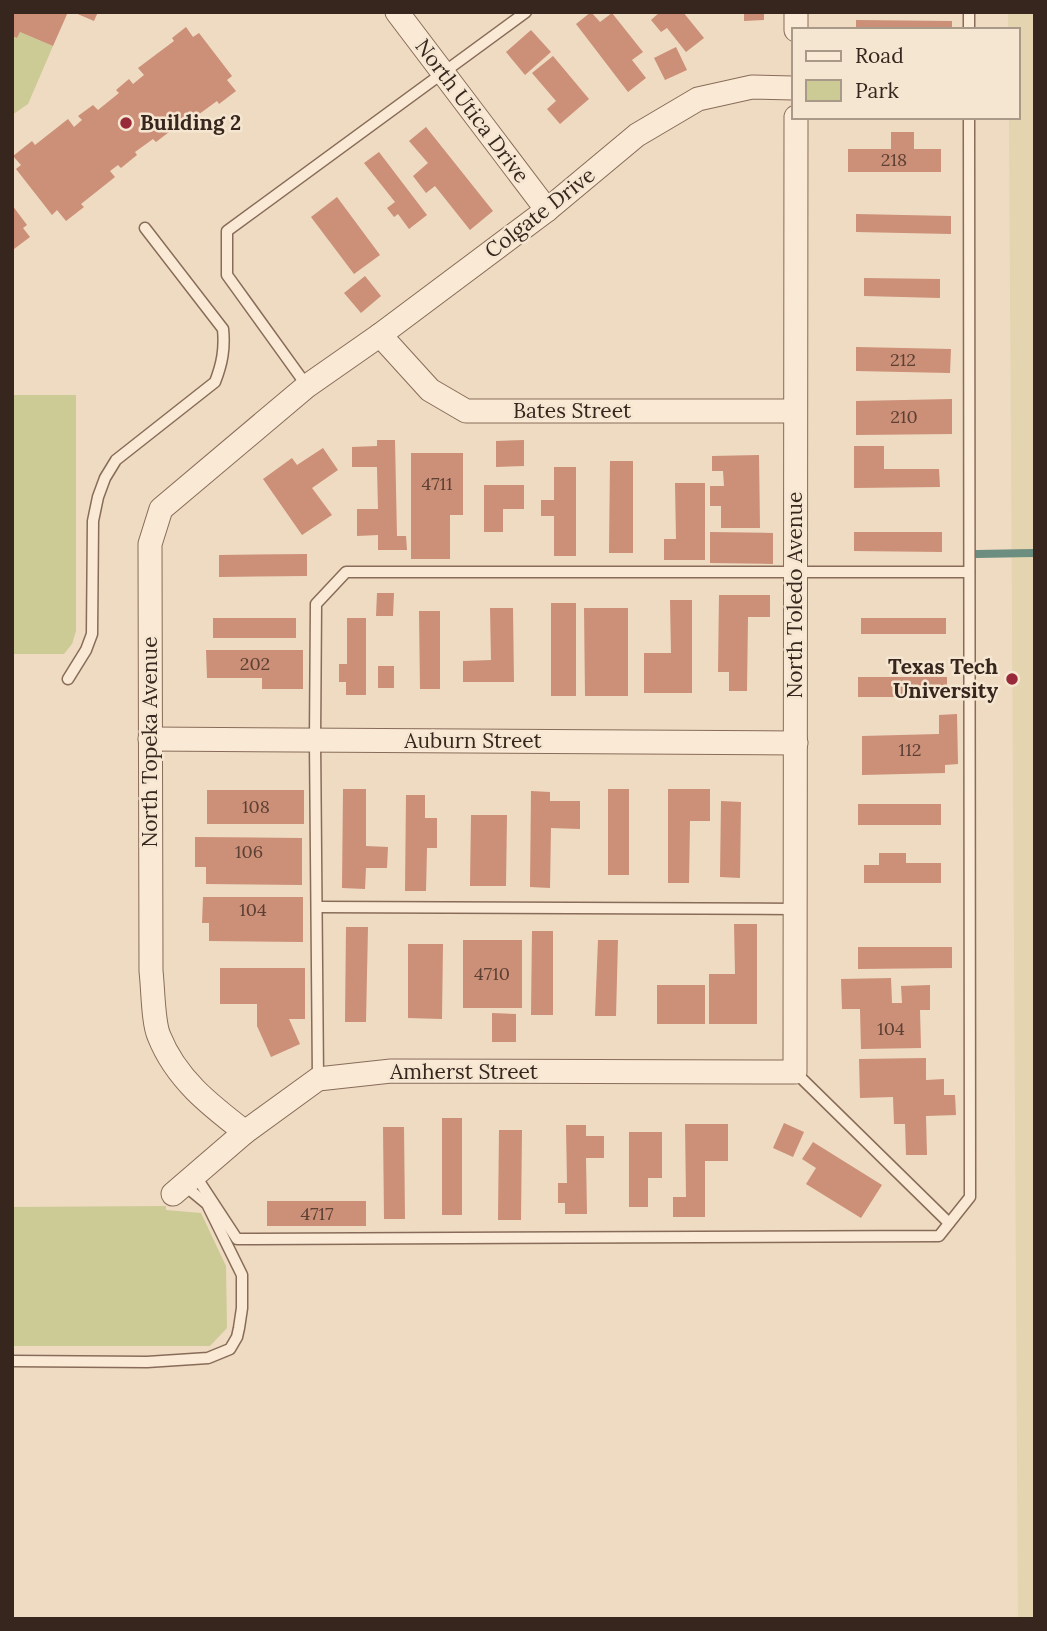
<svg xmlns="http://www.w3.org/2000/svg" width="1047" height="1631" viewBox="0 0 1047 1631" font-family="Lora,serif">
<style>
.farmland{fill:#e4d4af}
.green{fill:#cccb96}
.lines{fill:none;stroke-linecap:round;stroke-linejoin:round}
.stream{stroke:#6b8e81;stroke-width:8}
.building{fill:#cc8f77}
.service-casing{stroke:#886c59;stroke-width:13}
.minor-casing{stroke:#886c59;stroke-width:25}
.service{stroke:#f9e9d5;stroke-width:10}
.minor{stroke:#f9e9d5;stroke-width:23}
.poi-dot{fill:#972938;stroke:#f5e6d1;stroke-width:2.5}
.labels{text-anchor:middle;stroke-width:5;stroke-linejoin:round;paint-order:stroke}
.number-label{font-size:18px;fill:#5c4034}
.street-label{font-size:21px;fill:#37261d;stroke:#f5e6d1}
.poi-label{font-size:21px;font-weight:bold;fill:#37261d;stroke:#f5e6d1;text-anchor:start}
</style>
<rect width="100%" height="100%" fill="#eedbc2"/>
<!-- farmland -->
<polygon class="farmland" points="1008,12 1035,12 1035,1619 1018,1619 1009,117 1017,117 1017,30 1008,30"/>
<!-- green -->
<g class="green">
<polygon points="20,32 53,46 28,104 12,115 12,36 17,38"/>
<polygon points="12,395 76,395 76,631 72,644 64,654 12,654"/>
<polygon points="166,1206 166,1210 201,1213 226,1266 227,1328 210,1346 12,1346 12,1207"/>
</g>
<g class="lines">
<!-- stream -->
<polyline class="stream" points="977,554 1035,553"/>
</g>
<!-- building -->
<g class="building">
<polygon points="12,12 68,12 53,46 20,32 17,38 12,36"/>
<polygon points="73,12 98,12 94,21"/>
<polygon points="591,12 600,22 612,13 643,52 632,60 646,78 628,92 576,24"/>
<polygon points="660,12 683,12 704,38 686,52 667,28 661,32 651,20"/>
<polygon points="744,12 764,12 764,20 744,21"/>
<polygon points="856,20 952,21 952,30 856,30"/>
<polygon points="186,27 193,37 199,33 232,76 227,80 236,91 219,104 217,101 180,128 176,122 171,126 173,129 156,142 153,139 135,152 137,155 121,168 118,165 110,171 115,177 81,204 84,207 66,221 57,210 52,215 16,169 21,165 13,156 32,141 35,145 68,119 74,127 82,120 78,116 93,105 98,110 119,93 116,90 129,79 133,84 144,75 138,68 174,41 172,38"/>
<polygon points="531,30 551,52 525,75 506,52"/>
<polygon points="676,47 687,70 665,80 654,58"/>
<polygon points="553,56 589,99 560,124 547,109 556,101 532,73"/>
<polygon points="426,127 493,211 470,230 435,186 426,193 413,176 428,163 409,141"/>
<polygon points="891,132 914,132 914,149 941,149 941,172 848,172 848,149 891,149"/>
<polygon points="379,152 427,215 409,229 398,214 394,217 387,208 395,202 364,163"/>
<polygon points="337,197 380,255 354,274 311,217"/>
<polygon points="12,205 27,225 23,228 30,237 14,249 12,247"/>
<polygon points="856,214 951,216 951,234 856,232"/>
<polygon points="365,276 381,296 361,313 344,293"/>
<polygon points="864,278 940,279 940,298 864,296"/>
<polygon points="856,347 951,349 950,373 856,371"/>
<polygon points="952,399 952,434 856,435 856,401"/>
<polygon points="377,440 395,440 397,536 406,536 407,550 378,550 378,535 357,536 357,509 378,509 377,467 352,467 352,447 377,446"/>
<polygon points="524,440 524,466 496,467 496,441"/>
<polygon points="854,446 884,446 884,469 939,469 940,487 854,488"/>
<polygon points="323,448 338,470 312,488 332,515 302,535 263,479 292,458 297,465"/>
<polygon points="411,453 463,453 463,515 450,515 450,559 411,559"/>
<polygon points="759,455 760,528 721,528 721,506 710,506 710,486 724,486 723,471 712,471 712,456"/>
<polygon points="610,461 633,461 633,553 609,553"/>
<polygon points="554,467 576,467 576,556 554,556 554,516 541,516 541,500 554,500"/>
<polygon points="675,483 705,483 705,560 664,560 664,539 676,539"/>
<polygon points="484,485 524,485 524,509 503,509 503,532 484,532"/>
<polygon points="710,532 773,533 773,564 710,563"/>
<polygon points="854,532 942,532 942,552 854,551"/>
<polygon points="307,554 307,576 219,577 219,555"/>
<polygon points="377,593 394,593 393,616 376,616"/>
<polygon points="719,595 770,595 770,617 748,617 747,691 729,691 729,672 718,672"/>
<polygon points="670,600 692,600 692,693 644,693 644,653 671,653"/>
<rect x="551" y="603" width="25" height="93"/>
<polygon points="490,608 513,608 514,682 463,682 463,661 491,660"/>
<polygon points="584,608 628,608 628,696 585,696"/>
<polygon points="419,611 440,611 440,689 420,689"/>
<rect x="213" y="618" width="83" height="20"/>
<polygon points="347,618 366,618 366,695 346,695 346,682 339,682 339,664 347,664"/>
<rect x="861" y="618" width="85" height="16"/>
<polygon points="206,650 303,650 303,689 262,689 262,678 207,678"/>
<rect x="378" y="666" width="16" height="22"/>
<rect x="858" y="677" width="89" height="20"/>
<polygon points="957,714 958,764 945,765 945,773 862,775 862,736 939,734 939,715"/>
<polygon points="343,789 366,789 366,846 388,847 387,868 366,868 365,889 342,888"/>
<rect x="608" y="789" width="21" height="86"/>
<polygon points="668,789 710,789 710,821 690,821 689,883 668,883"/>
<rect x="207" y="790" width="97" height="34"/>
<polygon points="531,791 550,792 550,801 580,801 580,829 551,828 550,888 530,887"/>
<polygon points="406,795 425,795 425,818 437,818 437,848 427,848 426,891 405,891"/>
<polygon points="721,801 741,802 740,878 720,877"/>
<rect x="858" y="804" width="83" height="21"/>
<polygon points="471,815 507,815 506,886 470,886"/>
<polygon points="195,837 302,838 302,885 206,884 206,867 195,867"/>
<polygon points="879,853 906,853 906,863 941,863 941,883 864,883 864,865 879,865"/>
<polygon points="203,897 303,897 303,942 209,941 209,923 202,923"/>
<polygon points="734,924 757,924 757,1024 709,1024 709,974 735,974"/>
<polygon points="346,927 368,927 366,1022 345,1022"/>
<polygon points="532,931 553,931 553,1015 531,1015"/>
<rect x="463" y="940" width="59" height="68"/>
<polygon points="598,940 618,940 616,1016 595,1016"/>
<polygon points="408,944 443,944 442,1019 408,1018"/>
<polygon points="858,947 952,947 952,968 858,969"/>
<polygon points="220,968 305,968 305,1019 289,1019 300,1044 271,1057 257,1026 257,1004 220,1004"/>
<polygon points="891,978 892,1003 902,1003 901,986 930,985 930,1010 920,1010 921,1048 861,1049 860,1009 842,1009 841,979"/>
<rect x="657" y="985" width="48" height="39"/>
<polygon points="492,1013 516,1014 516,1042 492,1042"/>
<polygon points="926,1058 926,1080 944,1079 944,1095 955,1095 956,1115 926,1116 927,1155 906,1155 905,1124 894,1124 893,1097 860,1098 859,1059"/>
<rect x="442" y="1118" width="20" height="97"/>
<polygon points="784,1123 804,1132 793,1157 773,1148"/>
<polygon points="685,1124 728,1124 728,1161 705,1161 705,1217 673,1217 673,1197 686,1197"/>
<polygon points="566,1125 586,1125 586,1136 604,1136 604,1158 586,1158 587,1214 565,1214 565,1203 558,1203 558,1183 567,1183"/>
<polygon points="383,1127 404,1127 405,1219 384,1219"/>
<polygon points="499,1130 522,1130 521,1220 498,1220"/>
<polygon points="629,1132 662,1132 662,1178 648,1178 648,1207 629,1207"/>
<polygon points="813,1142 882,1185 861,1218 806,1184 816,1168 802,1159"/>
<rect x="267" y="1201" width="99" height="25"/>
</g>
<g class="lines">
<defs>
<g id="service">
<polyline points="969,12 969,30"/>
<polyline points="307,386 227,275 227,231 526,12"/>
<path d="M68,679L86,650L92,634L93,521L98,497L105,478L116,460L215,382C222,364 225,349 223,329L145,228"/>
<polyline points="317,907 795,909"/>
<polyline points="795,1072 949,1223"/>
<polyline points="318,1079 315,740 316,604 346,572 969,572"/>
<polyline points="195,1175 237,1239 939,1236 970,1197 969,117"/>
<polyline points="12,1361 147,1362 208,1358 230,1349 237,1337 239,1328 242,1308 242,1275 207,1204 184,1185"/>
</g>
<g id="minor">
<polyline points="397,12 547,210"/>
<polyline points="796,12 796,30"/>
<polyline points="380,335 430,390 466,411 795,411"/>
<polyline points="150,739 796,743"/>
<path d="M245,1132C210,1105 176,1079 159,1036C153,1023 153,987 151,971L150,544L161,509L307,386L380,335L547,210L637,135L698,99L752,87L793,88"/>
<polyline points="173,1194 245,1132 318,1079 391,1071 795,1072 796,117"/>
</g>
</defs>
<!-- service casing -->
<use href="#service" class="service-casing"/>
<!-- minor casing -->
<use href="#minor" class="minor-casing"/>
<!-- service -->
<use href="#service" class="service"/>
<!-- minor -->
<use href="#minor" class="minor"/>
</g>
<!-- markers -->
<g class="poi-dot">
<circle cx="126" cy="123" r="7"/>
<circle cx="1012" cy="679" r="7"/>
</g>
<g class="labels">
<!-- number labels -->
<g class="number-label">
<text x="894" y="166">218</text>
<text x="903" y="366">212</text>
<text x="904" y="423">210</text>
<text x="437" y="490">4711</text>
<text x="255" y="670">202</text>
<text x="910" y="756">112</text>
<text x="256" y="813">108</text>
<text x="249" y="858">106</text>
<text x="253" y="916">104</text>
<text x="492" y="980">4710</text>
<text x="891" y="1035">104</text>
<text x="317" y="1220">4717</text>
</g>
<!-- street labels -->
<g class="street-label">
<text transform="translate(472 111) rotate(53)" y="7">North Utica Drive</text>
<text transform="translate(540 213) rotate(-38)" y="7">Colgate Drive</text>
<text x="572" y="418">Bates Street</text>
<text transform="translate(795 595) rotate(-90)" y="7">North Toledo Avenue</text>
<text x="473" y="748">Auburn Street</text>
<text transform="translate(150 742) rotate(-90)" y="7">North Topeka Avenue</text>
<text x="464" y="1079">Amherst Street</text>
</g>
<!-- poi labels -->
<g class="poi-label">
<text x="140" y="130">Building 2</text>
<text x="998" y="674" text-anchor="end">Texas Tech<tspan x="998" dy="24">University</tspan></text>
</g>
</g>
<!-- border -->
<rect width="1047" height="1631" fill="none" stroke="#37261d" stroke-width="28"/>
<!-- legend -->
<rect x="792" y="28" width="228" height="91" fill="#f5e6d1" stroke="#a99989" stroke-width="2"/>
<rect x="806" y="51" width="35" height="10" fill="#f9e9d5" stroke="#a99989" stroke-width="2"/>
<text x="855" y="63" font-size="21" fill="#37261d">Road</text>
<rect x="806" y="80" width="35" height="21" fill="#cccb96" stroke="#a99989" stroke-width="2"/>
<text x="855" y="98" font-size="21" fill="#37261d">Park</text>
</svg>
